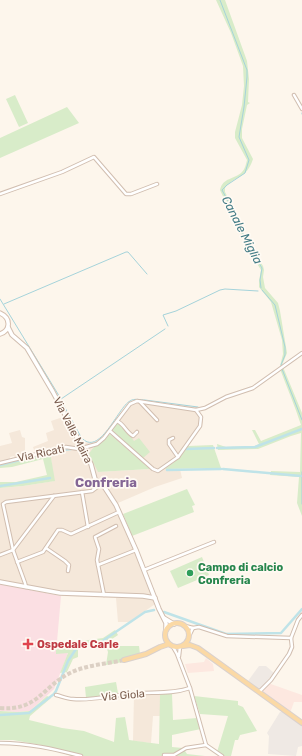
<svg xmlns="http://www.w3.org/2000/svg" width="302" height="756" viewBox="0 0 302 756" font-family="Rubik,sans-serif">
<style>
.residential{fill:#f5e8da;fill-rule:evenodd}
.commercial{fill:#fde8e0}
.industrial{fill:#efe9e4}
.medical{fill:#fbdfe3}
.green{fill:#d8ecc9}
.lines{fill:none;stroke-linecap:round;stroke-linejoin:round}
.stream{stroke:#a5d3da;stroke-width:1}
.canal{stroke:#bfe3e8;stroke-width:2.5}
.primary-tunnel{stroke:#dcd0c4;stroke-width:4;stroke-dasharray:4 2;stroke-linecap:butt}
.minor-casing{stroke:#d1beb0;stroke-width:4.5}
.tertiary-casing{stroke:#d1beb0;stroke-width:5.5}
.secondary-casing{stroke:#d6c0b0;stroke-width:5.5}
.primary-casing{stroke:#dad1cd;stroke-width:6}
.minor{stroke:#fff;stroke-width:2.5}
.tertiary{stroke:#fff;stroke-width:3.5}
.secondary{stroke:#fff;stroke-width:3.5}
.primary{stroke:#fbd9a5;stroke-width:4}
.leisure-dot{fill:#2e9e5b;stroke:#fffaf3;stroke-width:1.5}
.health-dot{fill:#e0444e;stroke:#fffaf3;stroke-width:1.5}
.labels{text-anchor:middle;stroke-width:3.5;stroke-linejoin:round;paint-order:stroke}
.street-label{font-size:11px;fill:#7a5c4d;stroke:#fffaf3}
.leisure-label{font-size:11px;font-weight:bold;fill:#27864d;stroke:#fffaf3;text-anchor:start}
.health-label{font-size:11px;font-weight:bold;fill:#be3a42;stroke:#fffaf3;text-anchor:start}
.water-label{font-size:12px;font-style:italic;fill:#437c86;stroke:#fffaf3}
.quarter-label{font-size:13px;font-weight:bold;fill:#846695;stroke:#fffaf3}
</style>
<rect width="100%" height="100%" fill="#fdf6ec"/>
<!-- residential -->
<g class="residential">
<path d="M136,400L197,407L203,420L202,427L179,459L166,469H180L182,478L155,487L118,503L158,602L129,622H118L116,598L64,596L0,584V488L23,486L54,481L50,452L36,456L33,447L48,441L46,433L54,430L51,421L69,415L79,436L84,442L92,443L102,439L129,403ZM102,442L150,469L98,472L93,448Z"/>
<polygon points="20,430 22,437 25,438 25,456 15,458 14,456 10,457 10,459 4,460 4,461 0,462 0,446 12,443 9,433"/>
<polygon points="160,694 161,716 153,716 151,743 133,741 134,695"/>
</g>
<!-- commercial -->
<g class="commercial">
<polygon points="206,658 213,664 214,671 188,673 185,664 204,662"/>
<polygon points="268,683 302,695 302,702 294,702 290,713 261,690"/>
</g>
<!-- industrial -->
<g class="industrial">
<polygon points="259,666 266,666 274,673 260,690 248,681"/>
<polygon points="280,712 283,712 302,726 302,746 298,747 296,756 268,754 269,736 267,733"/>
</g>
<!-- medical -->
<polygon class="medical" points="0,584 61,596 56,653 68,653 54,689 30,711 17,712 0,711"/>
<!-- green -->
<g class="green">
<path d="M216,0H225L247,61L249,79L248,102L250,103L247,105L242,129V138L253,159C246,180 236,174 225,188V192L232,205L247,242L263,266L264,270L263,277L265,288L278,303L280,311L287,353L282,365L280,366L283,354L282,340L271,302L259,287V281L261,270L246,246L220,190C223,177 234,180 242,172C245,169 246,164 247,160L235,138V132L242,105L244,86L243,66L231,33Z"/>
<polygon points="15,95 28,123 19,127 6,99"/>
<polygon points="67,107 79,123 0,158 0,138"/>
<path d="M283,367L302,413V516L297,503L299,477L270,475L271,471L300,472L301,433L291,436L258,449L218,450L217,444L226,447L255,446L259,444L252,430H255L261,441L301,425C295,406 287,388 280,369Z"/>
<polygon points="118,422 120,423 134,441 139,438 150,452 143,458 113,432 113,428"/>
<path d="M109,435H111L150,469L98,472L89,454C93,446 102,441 109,435Z"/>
<polygon points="213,445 221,468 165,469 178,459 188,446"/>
<polygon points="50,452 55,481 23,486 0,488 0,482 16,482 47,475 43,459 12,467 0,468 0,463"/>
<polygon points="187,489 195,505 192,506 194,512 132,536 123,514"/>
<polygon points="202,557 209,575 178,588 170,571"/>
<polygon points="115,630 118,635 103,645 78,648 78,657 73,659 67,672 60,673 68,653 56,654 56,648 68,647 74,642 103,638"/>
<polygon points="106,646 139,646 140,654 123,658 123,662 106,665 108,652"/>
<polygon points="116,682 118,693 86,698 85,687"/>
<polygon points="160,694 172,694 173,720 197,718 201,729 172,735 172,747 183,748 187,754 205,756 71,756 41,745 13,740 0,740 0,711 17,712 30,711 47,696 51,698 30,716 29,720 62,728 84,731 114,742 116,718 125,717 129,740 159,744"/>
<polygon points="194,696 238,701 238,705 243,707 257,731 240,735 238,740 235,740 231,756 223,756 217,752 228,716 200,714"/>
</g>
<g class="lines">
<!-- stream -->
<g class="stream">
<polyline points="220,0 247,70 247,77 244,107 239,137 249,160 245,173 227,185 222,190 235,214 247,244 262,268 260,280 261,288"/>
<polyline points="302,113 302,114"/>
<polyline points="262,290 275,305 285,347 285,355 281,365"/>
<polyline points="0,299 61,399 165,329"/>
<polyline points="4,304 126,252 128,252 147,274"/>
<polyline points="168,326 163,315 176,311 220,290 225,289 258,291"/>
<polyline points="282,369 302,420"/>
<path d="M63,404L81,437C99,459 118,407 130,401C134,398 141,400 145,400L198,407"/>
<polyline points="302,472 302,504"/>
</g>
<!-- canal -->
<g class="canal">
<polyline points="217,448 255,447 302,429"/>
<polyline points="186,449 214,448"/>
<polyline points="63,450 71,449"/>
<polyline points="50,453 61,450"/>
<polyline points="0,465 48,453"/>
<polyline points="223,469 301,476"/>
<polyline points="167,470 221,469"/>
<polyline points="0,486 50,478"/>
<polyline points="164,612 226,634 281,633 302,609"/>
<polyline points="0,715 29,713 54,694 56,691 68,661 78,646 101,642 145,612 154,610"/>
</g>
<!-- primary-tunnel -->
<path class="primary-tunnel" d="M0,708C38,711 42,687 70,673C86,665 106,664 124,660"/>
<defs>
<g id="minor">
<polyline points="294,95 302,109"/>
<polyline points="0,194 62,172 94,157 126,194 131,194 157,184"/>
<polyline points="140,402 157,420"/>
<path d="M117,421C124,424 126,432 133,436L137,432"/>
<polyline points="110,431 153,469 158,471 178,457 200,426 201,417 196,410"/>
<polyline points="173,438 169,440 169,444 178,457"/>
<polyline points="0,463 66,447 79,449 97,444 104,438 130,404 137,401 196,410 205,408 226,397 253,388 302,353"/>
<polyline points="82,492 88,527"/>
<polyline points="46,548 65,561 69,565 68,571"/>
<polyline points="0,555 13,550 54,496"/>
<polyline points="17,562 43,552 58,530 62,530 71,534 119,512"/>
<polyline points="98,565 136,550"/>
<polyline points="144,570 214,542"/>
<polyline points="26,587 25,583 13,550 3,504 6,502 92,491 100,485"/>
<polyline points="104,595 97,560 99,549 95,537 116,526"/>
<polyline points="185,626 193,628 199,627 227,636 291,638"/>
<polyline points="190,634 193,628"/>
<polyline points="291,638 298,620 302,615"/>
<polyline points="173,647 177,654 190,688 206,745 222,756"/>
<polyline points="179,656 180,647"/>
<polyline points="259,692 271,680 289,654 292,647 291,638"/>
<path d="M56,695C61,696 67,699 73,699C95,701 116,694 138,693C155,692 173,694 190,688"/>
<path d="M0,743C28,743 54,749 81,756"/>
<polyline points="164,755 174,755 186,748 206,745"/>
</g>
<g id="tertiary">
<polyline points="8,327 12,335 27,348 53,392 91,464 95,479 105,488 116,505 136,550 159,609 166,623 166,630"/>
<polyline points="0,582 60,593 143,596 155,598"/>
<polyline points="164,618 174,624"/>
</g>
<path id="secondary" d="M0,313C11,318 11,330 0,334"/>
<g id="primary">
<circle cx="177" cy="635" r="12"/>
<polyline points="183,646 190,645 198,648 302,723"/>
<polyline points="124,660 146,654 160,647 169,644"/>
</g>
</defs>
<!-- minor casing -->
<use href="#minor" class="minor-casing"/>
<!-- tertiary casing -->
<use href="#tertiary" class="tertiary-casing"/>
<!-- secondary casing -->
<use href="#secondary" class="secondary-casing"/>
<!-- primary casing -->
<use href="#primary" class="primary-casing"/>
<!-- minor -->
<use href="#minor" class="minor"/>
<!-- tertiary -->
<use href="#tertiary" class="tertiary"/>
<!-- secondary -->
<use href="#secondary" class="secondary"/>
<!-- primary -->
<use href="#primary" class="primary"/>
</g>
<!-- markers -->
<circle class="leisure-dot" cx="190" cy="573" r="4"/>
<path class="health-dot" d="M26 638h4v4h4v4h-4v4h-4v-4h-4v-4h4z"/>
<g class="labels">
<!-- street labels -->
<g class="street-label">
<text transform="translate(73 430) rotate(63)" y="4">Via Valle Maira</text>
<text transform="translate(41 453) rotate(-12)" y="4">Via Ricati</text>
<text transform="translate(123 695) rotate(-5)" y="4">Via Giola</text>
</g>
<!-- leisure labels -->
<g class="leisure-label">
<text x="198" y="571">Campo di calcio<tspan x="198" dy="13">Confreria</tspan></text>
</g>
<!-- health labels -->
<g class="health-label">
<text x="37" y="648">Ospedale Carle</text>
</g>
<!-- water labels -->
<g class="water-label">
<text transform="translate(242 230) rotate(63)" y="4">Canale Miglia</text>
</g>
<!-- quarter labels -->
<g class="quarter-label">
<text x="106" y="487">Confreria</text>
</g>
</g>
</svg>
